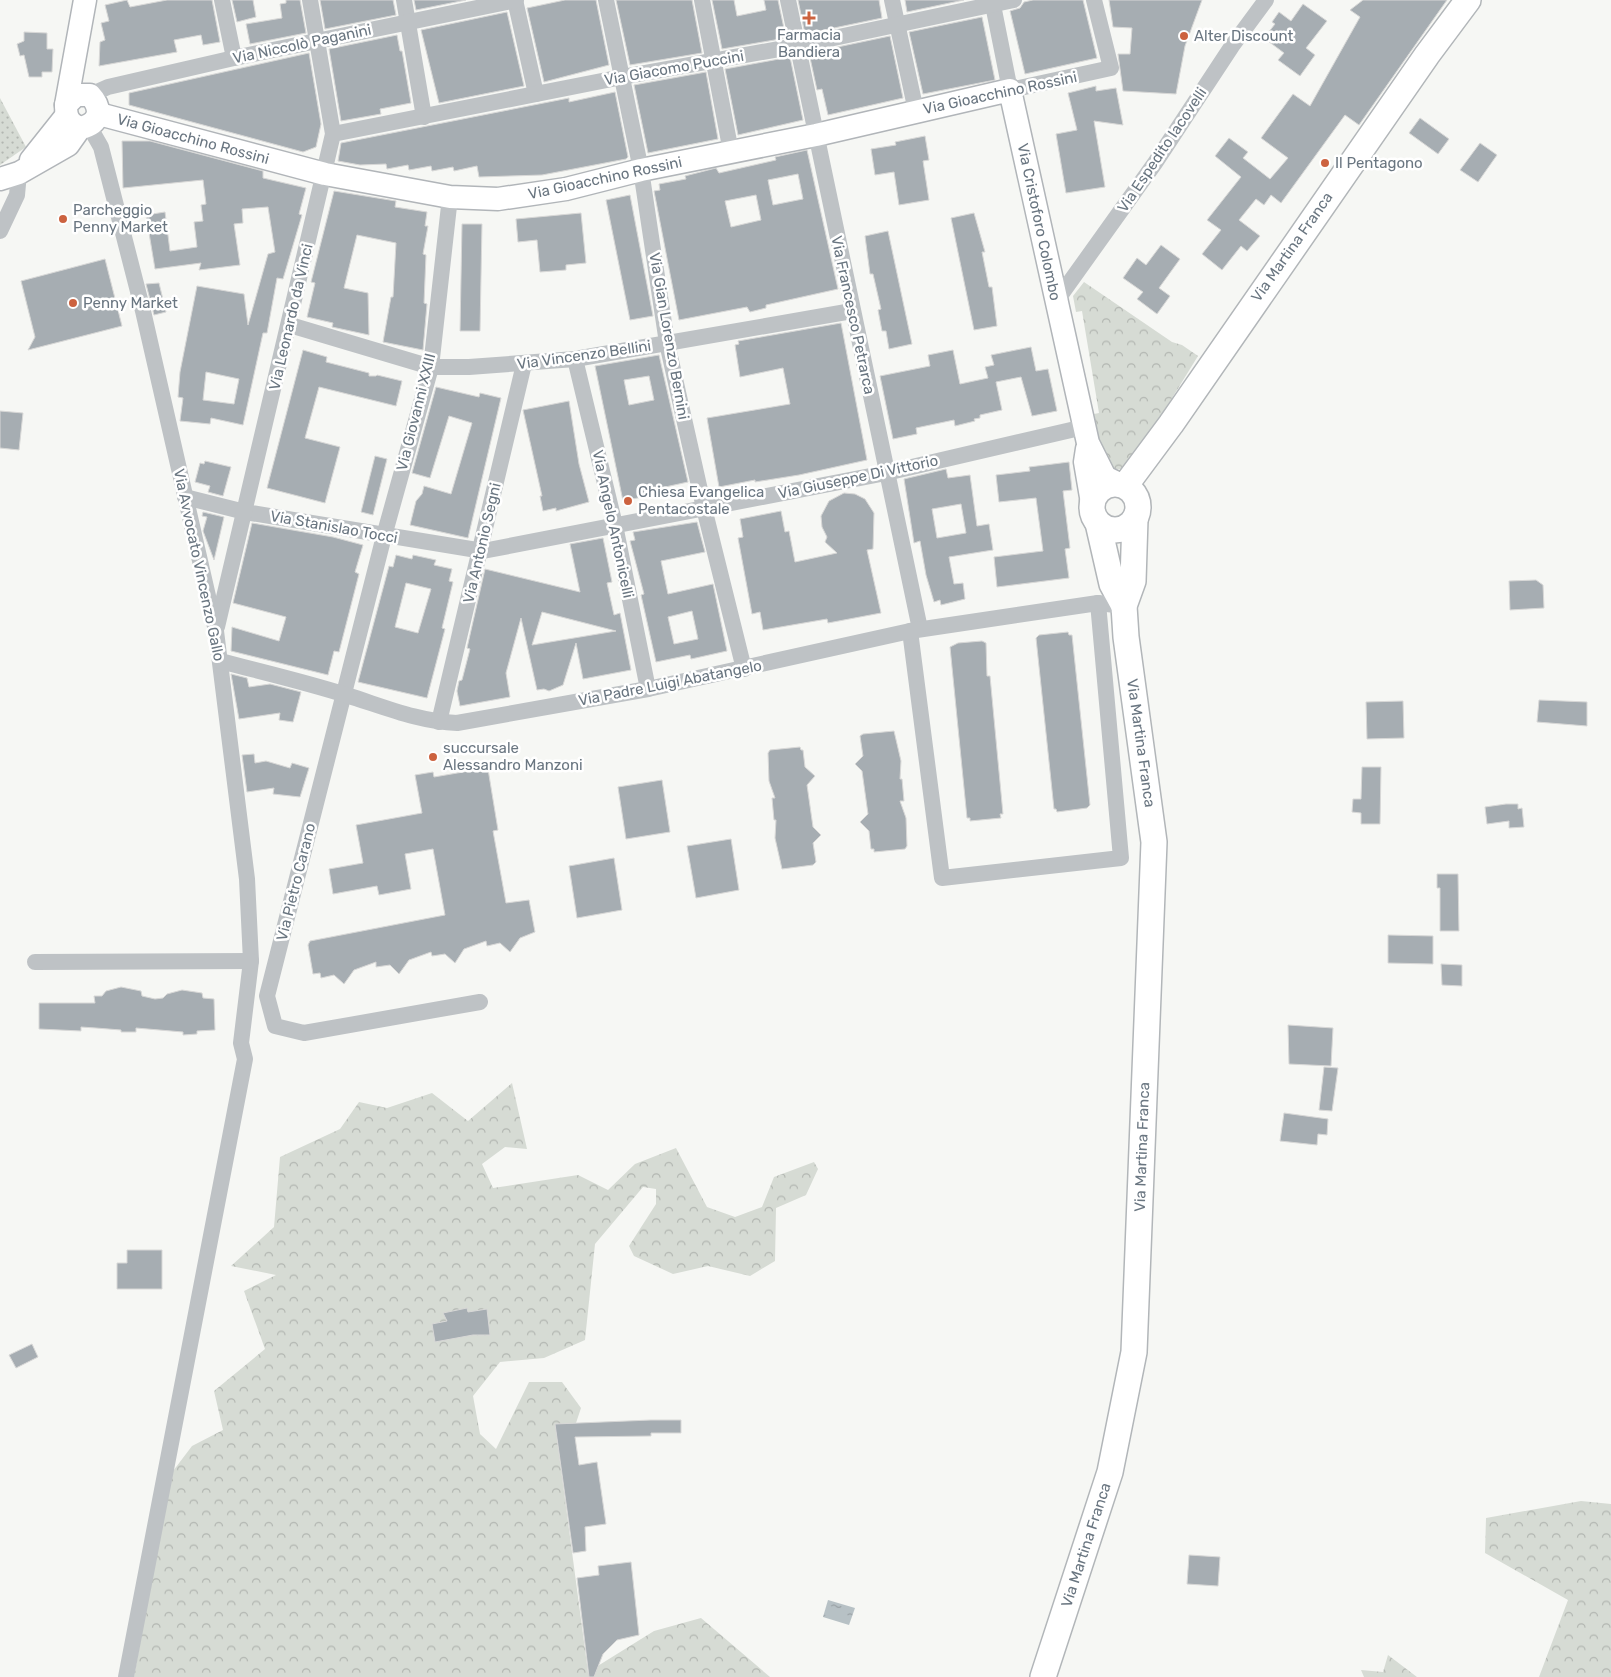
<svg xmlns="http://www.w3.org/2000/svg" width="1611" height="1677" viewBox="0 0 1611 1677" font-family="Rubik,sans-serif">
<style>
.grass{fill:url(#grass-dots)}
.forest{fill:url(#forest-crowns)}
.water{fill:url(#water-ripples)}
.building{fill:#a6adb2;stroke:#d8d8d7;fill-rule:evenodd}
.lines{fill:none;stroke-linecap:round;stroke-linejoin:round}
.secondary-casing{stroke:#b1b5b9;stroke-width:25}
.primary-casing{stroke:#b2b6b9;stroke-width:28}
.street{stroke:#bec2c5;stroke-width:16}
.secondary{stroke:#fff;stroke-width:22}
.primary{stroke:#fff;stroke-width:25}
.poi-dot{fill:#cc623f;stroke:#fff;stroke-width:2}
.labels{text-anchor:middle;stroke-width:5;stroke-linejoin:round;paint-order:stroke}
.poi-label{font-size:15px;fill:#6a7681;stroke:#fff;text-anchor:start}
.street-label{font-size:15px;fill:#6a7681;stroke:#fff}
</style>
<defs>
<pattern id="grass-dots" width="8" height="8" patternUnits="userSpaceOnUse" patternTransform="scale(1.25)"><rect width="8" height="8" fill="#d6dbd4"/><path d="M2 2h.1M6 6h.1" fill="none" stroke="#b2b6b1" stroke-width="1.8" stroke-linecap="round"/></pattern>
<pattern id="forest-crowns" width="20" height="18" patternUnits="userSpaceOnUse" patternTransform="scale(1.25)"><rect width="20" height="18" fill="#d6dbd4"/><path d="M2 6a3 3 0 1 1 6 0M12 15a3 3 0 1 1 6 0" fill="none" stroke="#b2b6b1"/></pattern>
<pattern id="water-ripples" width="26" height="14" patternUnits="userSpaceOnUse" patternTransform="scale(1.25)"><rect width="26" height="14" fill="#b7c1c5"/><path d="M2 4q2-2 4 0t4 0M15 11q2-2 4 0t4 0" fill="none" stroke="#99a1a5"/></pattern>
</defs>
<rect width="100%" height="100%" fill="#f6f7f4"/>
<!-- grass -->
<polygon class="grass" points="0,98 26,147 0,165"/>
<!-- forest -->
<g class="forest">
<path d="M1084,282L1172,342L1182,345L1198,356L1130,466C1101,483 1098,431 1094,414L1099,413L1082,311L1076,312L1073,296Z"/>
<polygon points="512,1083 527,1149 505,1147 482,1164 493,1188 578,1175 608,1190 635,1164 676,1148 707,1207 735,1217 762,1207 774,1177 814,1162 818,1169 806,1195 776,1208 775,1261 750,1276 708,1266 673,1274 634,1256 629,1246 656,1204 656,1189 643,1187 595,1244 585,1340 544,1358 500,1362 473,1396 480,1434 496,1449 529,1382 562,1382 581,1408 576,1423 555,1424 588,1672 654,1631 701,1618 770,1677 134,1677 170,1475 192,1446 223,1430 214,1391 265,1349 244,1291 276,1275 231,1266 274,1227 280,1157 340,1129 359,1102 387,1108 432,1093 468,1121"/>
<polygon points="1581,1501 1611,1504 1611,1677 1539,1677 1568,1600 1485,1553 1486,1518"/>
<polygon points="1388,1655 1417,1677 1364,1677 1361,1670 1383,1672"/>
</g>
<!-- water -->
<polygon class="water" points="828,1600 855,1608 849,1625 823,1617"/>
<!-- building -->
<g class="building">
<polygon points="127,0 130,7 167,0 212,0 220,42 203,45 201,35 174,40 177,52 99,66 100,42 105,40 101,23 109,21 105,5"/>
<polygon points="232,0 253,0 256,17 237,22"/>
<polygon points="286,0 300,0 306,33 250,44 246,24 282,18 280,4 286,3"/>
<polygon points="320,0 393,0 396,15 325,29"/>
<polygon points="414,0 466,0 416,10"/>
<polygon points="565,0 596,0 609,65 544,82 527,8"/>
<polygon points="616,0 692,0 702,53 630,65"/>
<polygon points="712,0 734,0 737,16 766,10 764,0 778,0 786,38 722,49"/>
<polygon points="798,0 879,0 882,18 805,34"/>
<polygon points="905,0 964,0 907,12"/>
<polygon points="1033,0 1083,0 1097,58 1025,74 1010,11 1020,8 1024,2"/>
<polygon points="1109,0 1202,0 1185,46 1176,94 1123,91 1118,54 1130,54 1132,28 1113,27"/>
<polygon points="1363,0 1447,0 1359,125 1345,115 1281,203 1271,195 1264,205 1256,199 1239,220 1260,236 1247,251 1241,246 1222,270 1202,254 1221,230 1207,220 1241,177 1215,156 1229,138 1248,152 1243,158 1270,179 1288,158 1261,138 1293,94 1310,106 1360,17 1350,10"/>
<polygon points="1303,4 1327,21 1306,48 1315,55 1300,76 1278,60 1284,53 1264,38 1275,24 1272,22 1279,12 1291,21"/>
<polygon points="507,12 524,86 439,103 421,30"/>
<polygon points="982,17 995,80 923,94 909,32"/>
<polygon points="24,32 47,33 47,49 53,49 52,72 42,72 42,77 29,77 24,55 20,56 17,44 24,41"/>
<polygon points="397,35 400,51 402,51 411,103 380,109 381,114 341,121 329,49"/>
<polygon points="890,36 903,98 828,115 822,89 817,90 809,53"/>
<polygon points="309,53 321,124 316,147 303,152 129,105 129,93"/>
<polygon points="790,57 803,120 738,135 725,69"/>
<polygon points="706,72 718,139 648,153 634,85"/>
<polygon points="1096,86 1096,91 1116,88 1123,125 1094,121 1105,187 1066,193 1056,134 1077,130 1068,93"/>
<polygon points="615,92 628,157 626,159 542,175 479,177 477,166 454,171 453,167 432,171 431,166 409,170 408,165 387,169 386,164 360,165 338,161 341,143 569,98 569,102"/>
<polygon points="1420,118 1449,139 1438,154 1409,133"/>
<polygon points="925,136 929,160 923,161 929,200 899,205 894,172 875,175 871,149 896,145 895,142"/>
<path d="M122,141H150L263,171V178L306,188L299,214L302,215L283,279L277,278L267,333H263L243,425L211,418L210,424L180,421L183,398L178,397L180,372L197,286L244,294L248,325L268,254L275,252L268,207L242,209L243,223L234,224L240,265L199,270L201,263L155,269L146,215L165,212L170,251L197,247L194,222L203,221L201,205L206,204L203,180L123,188ZM206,372L239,379L234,404L203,400Z"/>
<polygon points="1480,143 1497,155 1478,182 1460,170"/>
<path d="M807,150L838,289L766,305V308L750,312L747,307L679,320L654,191L660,190L659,184L686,179L685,176L716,168L719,173L776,160L775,157ZM798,174L803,199L773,205L768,180ZM756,195L761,220L731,227L725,201Z"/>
<polygon points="334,191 396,201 395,207 427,212 425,226 428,226 423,254 426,255 424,303 427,304 423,350 383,342 391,297 393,297 396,243 357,235 344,288 368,293 369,335 332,327 333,323 307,317 315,283 311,282"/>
<polygon points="630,195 653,316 630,320 606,200"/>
<polygon points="581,213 586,263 566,265 566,270 540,272 537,240 518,242 516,219"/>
<polygon points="974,213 985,252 982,252 989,287 992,287 997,326 974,330 951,218"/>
<polygon points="462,224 482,224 480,331 460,331"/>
<polygon points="888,231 912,344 889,349 886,331 882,331 878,310 881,309 873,274 870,274 865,236"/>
<polygon points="1161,245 1180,259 1159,288 1170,296 1157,314 1137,299 1143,292 1123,278 1137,258 1146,265"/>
<polygon points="105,259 122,326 28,350 35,337 21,281"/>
<polygon points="159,283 166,312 154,315 146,284"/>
<polygon points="841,323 867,460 799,475 755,482 755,480 719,487 707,418 790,404 783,368 740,377 735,345 739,344 738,341"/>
<polygon points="1031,347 1036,371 1048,369 1057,411 1032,416 1021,377 996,382 1002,410 980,415 980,418 974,419 975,421 955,426 954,420 916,428 917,434 893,439 880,376 930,366 928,355 953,350 960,384 988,378 985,367 994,365 991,355"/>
<polygon points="303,350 327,357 326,362 369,373 369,376 376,376 377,375 402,381 396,406 319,387 305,438 340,447 325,503 267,488"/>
<path d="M659,355L688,482L656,489L657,494L623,501L595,366ZM649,376L654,400L629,405L624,380Z"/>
<polygon points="436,387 479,397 480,393 501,398 468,538 410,525 416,501 422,494 424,486 451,494 472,423 449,416 430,478 412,473"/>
<polygon points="569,401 579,464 589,502 556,511 556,508 543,511 540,496 542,496 523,410"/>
<polygon points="0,411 23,413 19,450 0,448"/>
<polygon points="375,456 387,459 373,515 361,512"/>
<polygon points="205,461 231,467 223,496 208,492 210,486 195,482 200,463 204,464"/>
<polygon points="1069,462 1072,490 1063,491 1070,548 1065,549 1069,578 997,587 994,557 1043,551 1036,498 999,502 996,475 1030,471 1029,467"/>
<path d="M946,469L948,478L970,475L977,526L989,524L993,550L949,557L954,584L963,583L965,599L941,605L940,600L934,602L926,575L920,541L914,543L904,479ZM961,504L966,533L937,538L932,509Z"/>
<polygon points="844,493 855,494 865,499 874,513 873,549 867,550 881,613 828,623 827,619 763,630 760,612 752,614 738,538 743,537 740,519 781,511 785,532 789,531 795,562 837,553 825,542 827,537 822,527 821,516 829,501"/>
<polygon points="203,512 224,517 214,560 203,531 207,517 202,516"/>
<path d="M697,522L705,552L661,561L668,594L713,584L727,651L691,659L690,655L656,662L641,595L644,594L630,541L635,540L633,532ZM692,611L698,639L674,644L668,617Z"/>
<polygon points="252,523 333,537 363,545 355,572 359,574 339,652 334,651 328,675 231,651 232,627 279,641 286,617 233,603"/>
<path d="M603,538L612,582L607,583L614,615L620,613L631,670L583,679L576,643L563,685L549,691L544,689L537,690L521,618L506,673L510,697L460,706L457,691L459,681L462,680L470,649L467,648L485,569L580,592L570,544ZM542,612L616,631L532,645Z"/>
<path d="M396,555L412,559L413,555L436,560L434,565L452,569L449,581L453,582L442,628L445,629L427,698L358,682L389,566L393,567ZM406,583L431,589L418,633L395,627Z"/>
<polygon points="1536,580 1543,585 1544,608 1510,610 1509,581"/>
<polygon points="1068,632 1069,635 1072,635 1090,805 1087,808 1057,812 1056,809 1054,809 1036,638 1039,635"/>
<polygon points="982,641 986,643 987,676 990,676 1003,814 1000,814 1001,818 970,821 970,818 967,818 950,647 958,643"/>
<polygon points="231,674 247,678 249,687 270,684 301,692 293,722 279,720 280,713 239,719"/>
<polygon points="1539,700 1587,702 1587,726 1537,722"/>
<polygon points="1403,701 1404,738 1367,739 1366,702"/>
<polygon points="894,731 901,761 900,779 902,779 904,801 900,801 906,818 907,846 905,849 874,852 874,849 871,849 869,831 860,822 868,814 862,771 855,764 863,756 860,736 863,734"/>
<polygon points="800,747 801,750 803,750 805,767 815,776 807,785 813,827 821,835 813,843 816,862 813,865 782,869 775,838 776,820 774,820 772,798 775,798 769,781 768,753 770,750"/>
<polygon points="254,754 255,763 266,761 290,768 292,763 309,768 300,797 273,794 274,788 247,792 242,755"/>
<polygon points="487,763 498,830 493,831 506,903 529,900 535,932 520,938 510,952 500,943 487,946 486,941 464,949 455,963 445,954 432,956 431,952 409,960 399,974 390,965 376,967 376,962 354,970 344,984 334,975 321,978 320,973 313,974 308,945 310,941 445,915 433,849 405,854 411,889 379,895 377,886 333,894 329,869 363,863 356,825 422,813 415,775 433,772 434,777 469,771 468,766"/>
<polygon points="1362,767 1381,767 1380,824 1361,824 1361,813 1352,812 1353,799 1361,799"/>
<polygon points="662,780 670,832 626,839 618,787"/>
<polygon points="1506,804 1518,804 1518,809 1522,808 1524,827 1509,828 1509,821 1487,824 1485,807"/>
<polygon points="731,839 739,890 696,898 687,846"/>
<polygon points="614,858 622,910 577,918 569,866"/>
<polygon points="1437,874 1458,874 1459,931 1440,931 1440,888 1437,888"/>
<polygon points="1388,935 1433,936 1433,964 1388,963"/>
<polygon points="1441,964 1462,965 1462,986 1442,985"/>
<polygon points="121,987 141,991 142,996 155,999 163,998 167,994 182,990 202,993 203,998 214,999 215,1030 197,1031 197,1034 183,1035 183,1032 136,1028 136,1032 121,1032 121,1030 96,1028 81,1027 81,1031 39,1029 39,1003 95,1003 94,996 102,996 106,991"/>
<polygon points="1288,1025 1333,1028 1331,1066 1289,1064"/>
<polygon points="1324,1067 1338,1068 1332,1111 1319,1110"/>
<polygon points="1284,1113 1328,1119 1327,1135 1318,1134 1317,1145 1280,1141"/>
<polygon points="127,1250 162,1250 162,1289 117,1289 117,1263 127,1263"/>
<polygon points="467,1308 468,1312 487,1309 490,1335 473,1335 435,1342 432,1324 447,1321 443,1313"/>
<polygon points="32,1344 38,1357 16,1368 9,1355"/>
<polygon points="651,1420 681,1420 681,1433 651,1433 651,1436 575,1437 579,1465 597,1462 606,1524 585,1527 586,1551 573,1553 555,1424"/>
<polygon points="1189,1555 1220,1557 1218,1586 1187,1584"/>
<polygon points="631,1562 639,1635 617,1640 603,1654 594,1677 589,1677 577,1578 599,1575 598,1566"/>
</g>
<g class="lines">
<defs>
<g id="secondary">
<polyline points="66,105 85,0"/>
<polyline points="99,114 325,174 450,197 498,199 566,189 641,170 816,135 1010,90 1088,443 1105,477 1117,483"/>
<polyline points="31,160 66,116"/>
<path d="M0,179L19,173L68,145L80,128C100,124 103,109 90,95H76L66,105C66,117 68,123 80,128"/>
<polyline points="1087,449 1085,462 1092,503"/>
</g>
<g id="primary">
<circle cx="1115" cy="507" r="23"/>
<polyline points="1125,486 1171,424 1427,55 1468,0"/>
<polyline points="1098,523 1112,584 1124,606"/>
<polyline points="1043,1677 1110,1472 1134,1352 1154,842 1126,637 1124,606 1133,581 1135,519"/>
</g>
</defs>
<!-- secondary casing -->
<use href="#secondary" class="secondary-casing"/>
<!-- primary casing -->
<use href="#primary" class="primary-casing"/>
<!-- street -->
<g class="street">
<polyline points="222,0 234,58"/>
<polyline points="404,0 424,117"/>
<polyline points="515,0 536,94"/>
<polyline points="606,0 641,170 667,343 704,508 744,669"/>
<polyline points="702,0 731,152"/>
<polyline points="788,0 920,629"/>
<polyline points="892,0 916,111"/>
<polyline points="992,0 1010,90 1111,68 1094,0"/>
<polyline points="90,95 108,87 234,58 516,0"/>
<polyline points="89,126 101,147 143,311 216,631 247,879 251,961 241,1043 245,1059 126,1677"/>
<polyline points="333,134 622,77 796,46 1014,0"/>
<polyline points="450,197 431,367 384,536 267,996 275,1026 304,1033 480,1002"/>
<polyline points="0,231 17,195 19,173"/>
<polyline points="1057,300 1155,163 1232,46 1266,0"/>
<polyline points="290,325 431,367 469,367 575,359 852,311"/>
<polyline points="575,359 615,525 648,689"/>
<polyline points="185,497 245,512 483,551 886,473 1084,427"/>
<polyline points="217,627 333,134 310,0"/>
<polyline points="910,631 942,878 1121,858 1098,603"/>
<path d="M220,661C262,672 305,682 346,695C382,706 419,722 457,723L648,689L910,631L1098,603L1124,606"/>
<polyline points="439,722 524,364"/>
<polyline points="35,962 251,961"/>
</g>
<!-- secondary -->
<use href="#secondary" class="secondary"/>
<!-- primary -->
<use href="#primary" class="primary"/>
</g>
<!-- markers -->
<g class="poi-dot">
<path d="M806.5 10.5h5v5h5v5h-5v5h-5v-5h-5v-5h5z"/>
<circle cx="1184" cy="36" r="5"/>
<circle cx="1325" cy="163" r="5"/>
<circle cx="63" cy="219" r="5"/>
<circle cx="73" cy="303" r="5"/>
<circle cx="628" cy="501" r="5"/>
<circle cx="433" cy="757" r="5"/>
</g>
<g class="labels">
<!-- poi labels -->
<g class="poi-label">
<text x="809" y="40" text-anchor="middle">Farmacia<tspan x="809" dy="17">Bandiera</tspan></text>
<text x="1194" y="41">Alter Discount</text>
<text x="1335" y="168">Il Pentagono</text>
<text x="73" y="215">Parcheggio<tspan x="73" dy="17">Penny Market</tspan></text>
<text x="83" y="308">Penny Market</text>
<text x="638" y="497">Chiesa Evangelica<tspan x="638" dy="17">Pentacostale</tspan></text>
<text x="443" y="753">succursale<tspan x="443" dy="17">Alessandro Manzoni</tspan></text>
</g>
<!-- street labels -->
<g class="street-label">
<text transform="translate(302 44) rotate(-12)" y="5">Via Niccolò Paganini</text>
<text transform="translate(674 68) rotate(-10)" y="5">Via Giacomo Puccini</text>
<text transform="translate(1000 93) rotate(-12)" y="5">Via Gioacchino Rossini</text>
<text transform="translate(193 139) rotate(15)" y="5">Via Gioacchino Rossini</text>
<text transform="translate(1162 150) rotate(-56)" y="5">Via Espedito Iacovelli</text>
<text transform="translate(605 178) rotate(-12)" y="5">Via Gioacchino Rossini</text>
<text transform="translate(1039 222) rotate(78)" y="5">Via Cristoforo Colombo</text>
<text transform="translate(1292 247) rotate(-55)" y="5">Via Martina Franca</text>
<text transform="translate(853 315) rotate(78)" y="5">Via Francesco Petrarca</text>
<text transform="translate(291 317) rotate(-77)" y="5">Via Leonardo da Vinci</text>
<text transform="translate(669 336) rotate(80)" y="5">Via Gian Lorenzo Bernini</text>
<text transform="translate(584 355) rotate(-8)" y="5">Via Vincenzo Bellini</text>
<text transform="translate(416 412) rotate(-76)" y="5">Via Giovanni XXIII</text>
<text transform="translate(858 477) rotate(-12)" y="5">Via Giuseppe Di Vittorio</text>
<text transform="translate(613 524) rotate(78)" y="5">Via Angelo Antonicelli</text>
<text transform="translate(334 527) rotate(10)" y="5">Via Stanislao Tocci</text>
<text transform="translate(482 543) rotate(-77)" y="5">Via Antonio Segni</text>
<text transform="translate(199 565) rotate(78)" y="5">Via Avvocato Vincenzo Gallo</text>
<text transform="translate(670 683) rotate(-11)" y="5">Via Padre Luigi Abatangelo</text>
<text transform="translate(1141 743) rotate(82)" y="5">Via Martina Franca</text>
<text transform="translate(296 882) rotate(-76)" y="5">Via Pietro Carano</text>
<text transform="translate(1142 1147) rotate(-88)" y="5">Via Martina Franca</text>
<text transform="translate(1086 1545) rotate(-72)" y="5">Via Martina Franca</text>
</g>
</g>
</svg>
